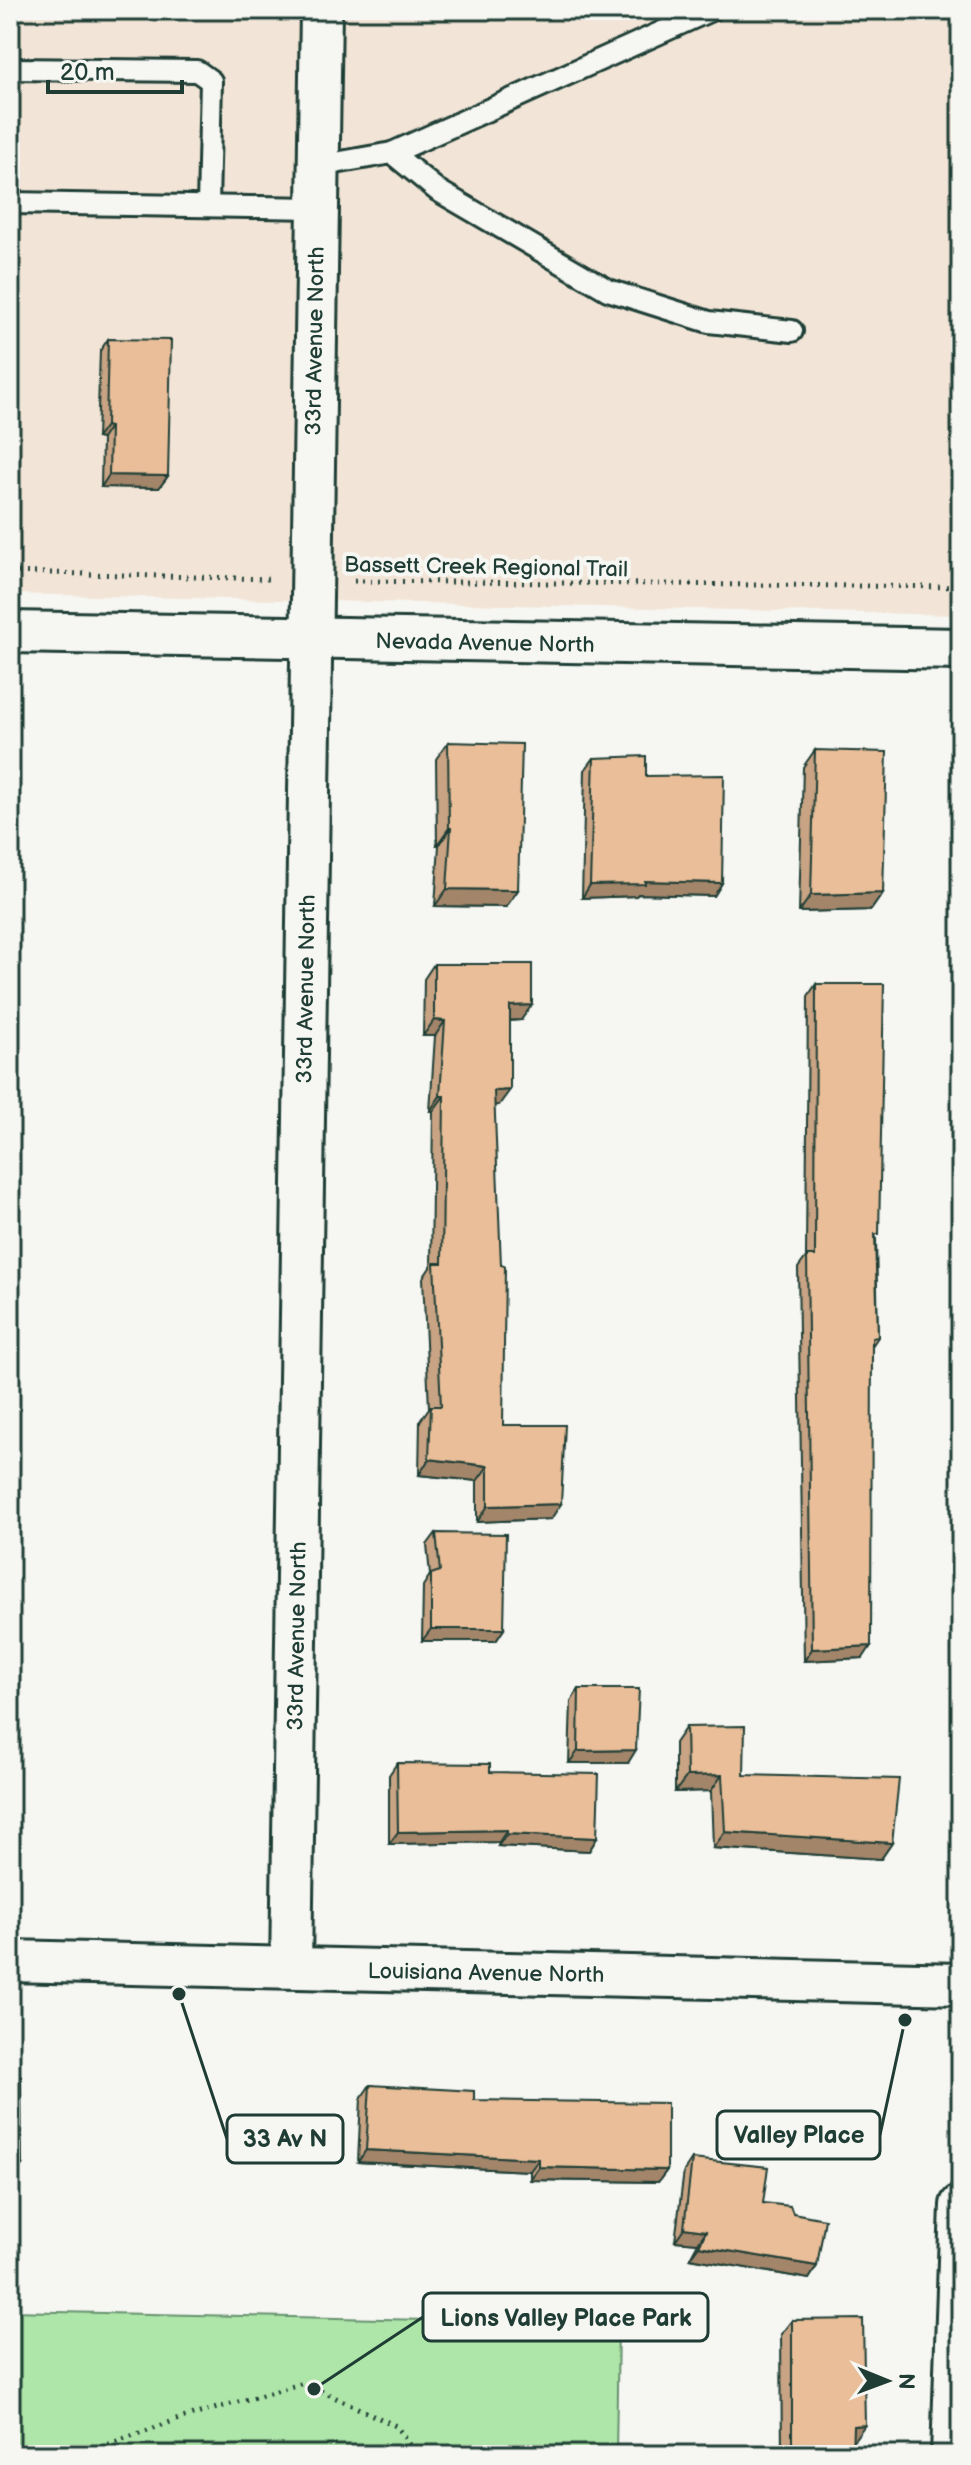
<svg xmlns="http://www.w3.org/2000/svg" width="971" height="2465" viewBox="0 0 971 2465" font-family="'Balsamiq Sans',sans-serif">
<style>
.built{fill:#f2e5d7}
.green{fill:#aee5a8;stroke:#66916e;stroke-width:2}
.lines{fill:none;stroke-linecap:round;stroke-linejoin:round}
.lane-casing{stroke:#1f3d34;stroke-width:26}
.street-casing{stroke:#1f3d34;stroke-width:46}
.path{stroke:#1f3d34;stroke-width:5;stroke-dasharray:2 6;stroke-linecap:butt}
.lane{stroke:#f6f6f2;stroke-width:20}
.street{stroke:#f6f6f2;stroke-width:40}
.wall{fill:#c8a384;stroke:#1f3d34;stroke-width:2}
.shaded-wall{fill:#a3856b;stroke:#1f3d34;stroke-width:2}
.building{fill:#e9be99;stroke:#1f3d34;stroke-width:2}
.labels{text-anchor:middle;stroke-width:8;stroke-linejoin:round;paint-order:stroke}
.street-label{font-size:22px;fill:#1f3d34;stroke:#f6f6f2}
.leader{fill:none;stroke:#1f3d34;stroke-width:3}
.callout-dot{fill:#1f3d34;stroke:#f6f6f2;stroke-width:3}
.callout{fill:#f6f6f2;stroke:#1f3d34;stroke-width:3}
.callout-label{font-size:24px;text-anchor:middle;font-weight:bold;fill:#1f3d34}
</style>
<rect width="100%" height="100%" fill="#f6f6f2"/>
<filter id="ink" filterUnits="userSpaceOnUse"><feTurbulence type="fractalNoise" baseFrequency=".0125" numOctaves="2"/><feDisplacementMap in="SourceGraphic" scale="16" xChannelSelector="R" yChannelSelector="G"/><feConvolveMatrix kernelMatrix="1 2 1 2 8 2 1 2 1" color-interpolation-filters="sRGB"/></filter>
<g filter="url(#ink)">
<!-- built -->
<polygon class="built" points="10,10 961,10 961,615 10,594"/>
<!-- green -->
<polygon class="green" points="10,2311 618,2324 616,2455 10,2455"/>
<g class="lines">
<defs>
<g id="lane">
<polyline points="10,69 197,71 211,81 208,205"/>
<polyline points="392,153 437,190 608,290 709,322 792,331"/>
<polyline points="318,166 392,153 711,10"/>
<polyline points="10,203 316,208"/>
</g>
<g id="street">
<polyline points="10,632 961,649"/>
<polyline points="10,1961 961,1984"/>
<polyline points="291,1967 321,10"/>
<polyline points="952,2455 961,2205"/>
</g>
</defs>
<!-- lane casing -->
<use href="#lane" class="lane-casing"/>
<!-- street casing -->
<use href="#street" class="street-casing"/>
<!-- path -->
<g class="path">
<polyline points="10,572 272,579"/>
<polyline points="354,581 961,587"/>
<polyline points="78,2455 179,2419 304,2383 396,2426 418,2455"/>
</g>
<!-- lane -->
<use href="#lane" class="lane"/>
<!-- street -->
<use href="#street" class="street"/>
</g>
<!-- wall -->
<g class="wall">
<polygon points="108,339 168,476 159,488 101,487 102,439 97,438 100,351"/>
<polygon points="448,742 518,890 506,907 435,906 439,845 437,845 436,759"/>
<polygon points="815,750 883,893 871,910 799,912 803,767"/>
<polygon points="594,758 646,776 722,883 714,896 638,894 636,896 582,898 585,770"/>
<polygon points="434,964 521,1020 510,1021 499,1105 494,1105 503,1425 551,1519 477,1522 477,1481 419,1475 420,1421 429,1408 423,1278 431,1266 433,1111 430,1111 435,1036 423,1036 424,979"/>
<polygon points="816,984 876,1238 878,1337 872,1346 863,1658 804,1661 798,1268 806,1257 808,996"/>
<polygon points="436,1533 504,1629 496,1641 422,1641 423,1586 430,1575 427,1545"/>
<polygon points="579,1689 628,1763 569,1763 571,1701"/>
<polygon points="686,1727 744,1775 892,1843 881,1859 713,1848 711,1791 675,1792 675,1743"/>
<polygon points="397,1763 490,1772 597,1838 589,1851 498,1846 499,1842 389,1844 389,1775"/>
<polygon points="370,2085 474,2100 667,2170 658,2182 530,2180 530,2171 358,2162 361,2098"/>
<polygon points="692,2159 763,2203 793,2213 817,2266 809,2279 690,2258 698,2243 675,2241 684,2171"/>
<polygon points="792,2320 854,2440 852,2440 852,2455 782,2455 781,2334"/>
</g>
<!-- shaded-wall -->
<g class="shaded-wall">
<polygon points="106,426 110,427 102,439 97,438"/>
<polygon points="109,475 168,476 159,488 101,487"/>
<polygon points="449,828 451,828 439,845 437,845"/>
<polygon points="645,881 722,883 714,896 638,894 636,896 582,898 590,885"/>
<polygon points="447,889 518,890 506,907 435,906"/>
<polygon points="883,893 871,910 799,912 811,895"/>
<polygon points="532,1005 521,1020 499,1021 510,1006"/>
<polygon points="434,1020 445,1021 435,1036 423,1036"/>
<polygon points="510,1090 499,1105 483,1106 494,1091"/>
<polygon points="440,1096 444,1096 433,1111 430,1111"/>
<polygon points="429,1459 488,1466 477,1481 419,1475"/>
<polygon points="561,1504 551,1519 477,1522 488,1506"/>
<polygon points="431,1629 504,1629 496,1641 422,1641"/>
<polygon points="871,1646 863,1658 804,1661 812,1649"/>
<polygon points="636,1750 628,1763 569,1763 578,1751"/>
<polygon points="722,1775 711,1791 675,1792 687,1776"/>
<polygon points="507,1830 499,1842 389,1844 398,1832"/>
<polygon points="725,1832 892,1843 881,1859 713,1848"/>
<polygon points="507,1834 597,1838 589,1851 498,1846"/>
<polygon points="366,2150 539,2159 530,2171 358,2162"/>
<polygon points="10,2165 22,2165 11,2180 10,2180"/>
<polygon points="539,2167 667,2170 658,2182 530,2180"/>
<polygon points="684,2228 706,2231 698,2243 675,2241"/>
<polygon points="699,2246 817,2266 809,2279 690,2258"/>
<polygon points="865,2425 854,2440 842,2440 853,2426"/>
</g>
<!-- building -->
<g class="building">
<polygon points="108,339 171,340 168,476 109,475 110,427 106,426"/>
<polygon points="448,742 522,744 518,890 447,889 451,828 449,828"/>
<polygon points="815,750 887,752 883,893 811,895"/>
<polygon points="646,756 646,776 724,775 722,883 645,881 645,884 590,885 594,758"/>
<polygon points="434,964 532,964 532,1005 510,1006 510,1090 494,1091 501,1265 505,1266 503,1425 565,1425 561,1504 488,1506 488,1466 429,1459 431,1406 441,1406 434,1263 442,1263 444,1096 440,1096 445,1021 434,1020"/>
<polygon points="816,984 884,984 879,1234 875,1234 878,1337 872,1338 871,1646 812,1649 807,1256 815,1256"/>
<polygon points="436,1533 506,1534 504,1629 431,1629 431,1574 440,1571"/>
<polygon points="579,1689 639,1689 636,1750 578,1751"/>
<polygon points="745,1726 744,1775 899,1779 892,1843 725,1832 722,1775 687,1776 686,1727"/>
<polygon points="397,1763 490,1764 490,1772 599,1774 597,1838 507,1834 507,1830 398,1832"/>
<polygon points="21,2076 22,2165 10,2165 10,2077"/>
<polygon points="370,2085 474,2091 474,2100 667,2103 667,2170 539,2167 539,2159 366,2150"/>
<polygon points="692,2159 768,2167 763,2203 790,2206 793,2213 825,2219 817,2266 699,2246 706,2231 684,2228"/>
<polygon points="863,2319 865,2425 853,2426 852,2455 792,2455 792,2320"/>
</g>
</g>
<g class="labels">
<!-- street labels -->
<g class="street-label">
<text transform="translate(314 341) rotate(-89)" y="8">33rd Avenue North</text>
<text transform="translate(486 566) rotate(1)" y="8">Bassett Creek Regional Trail</text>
<text transform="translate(485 642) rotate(1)" y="8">Nevada Avenue North</text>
<text transform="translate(305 989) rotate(-89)" y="8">33rd Avenue North</text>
<text transform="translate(296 1636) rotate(-89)" y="8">33rd Avenue North</text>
<text transform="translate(486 1972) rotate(1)" y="8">Louisiana Avenue North</text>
</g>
</g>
<!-- callouts -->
<path class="leader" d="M905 2020L880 2135M179 1994L227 2139M314 2389L423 2317"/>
<g class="callout-dot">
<circle cx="905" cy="2020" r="8"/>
<circle cx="179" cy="1994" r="8"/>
<circle cx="314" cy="2389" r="8"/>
</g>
<g class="callout">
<rect x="717" y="2111" width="163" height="48" rx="8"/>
<rect x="227" y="2115" width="116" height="48" rx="8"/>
<rect x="423" y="2293" width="285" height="48" rx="8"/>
</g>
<g class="callout-label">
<text x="799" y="2143">Valley Place</text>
<text x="285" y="2147">33 Av N</text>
<text x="566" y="2326">Lions Valley Place Park</text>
</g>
<!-- margin -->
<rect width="971" height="2465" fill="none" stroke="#f6f6f2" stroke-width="40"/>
<rect x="20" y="20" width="931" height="2425" fill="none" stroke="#1f3d34" stroke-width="3" filter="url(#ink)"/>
<!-- north arrow -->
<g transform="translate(887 2381) rotate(91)" stroke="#f6f6f2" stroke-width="6" paint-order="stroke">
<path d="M0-6L14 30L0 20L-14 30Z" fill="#1f3d34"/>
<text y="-12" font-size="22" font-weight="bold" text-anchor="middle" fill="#1f3d34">N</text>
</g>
<!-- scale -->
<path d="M48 80v12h134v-12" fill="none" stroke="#1f3d34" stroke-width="4"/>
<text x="60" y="80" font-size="24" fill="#1f3d34" stroke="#f6f6f2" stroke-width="6" paint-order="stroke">20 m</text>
</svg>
